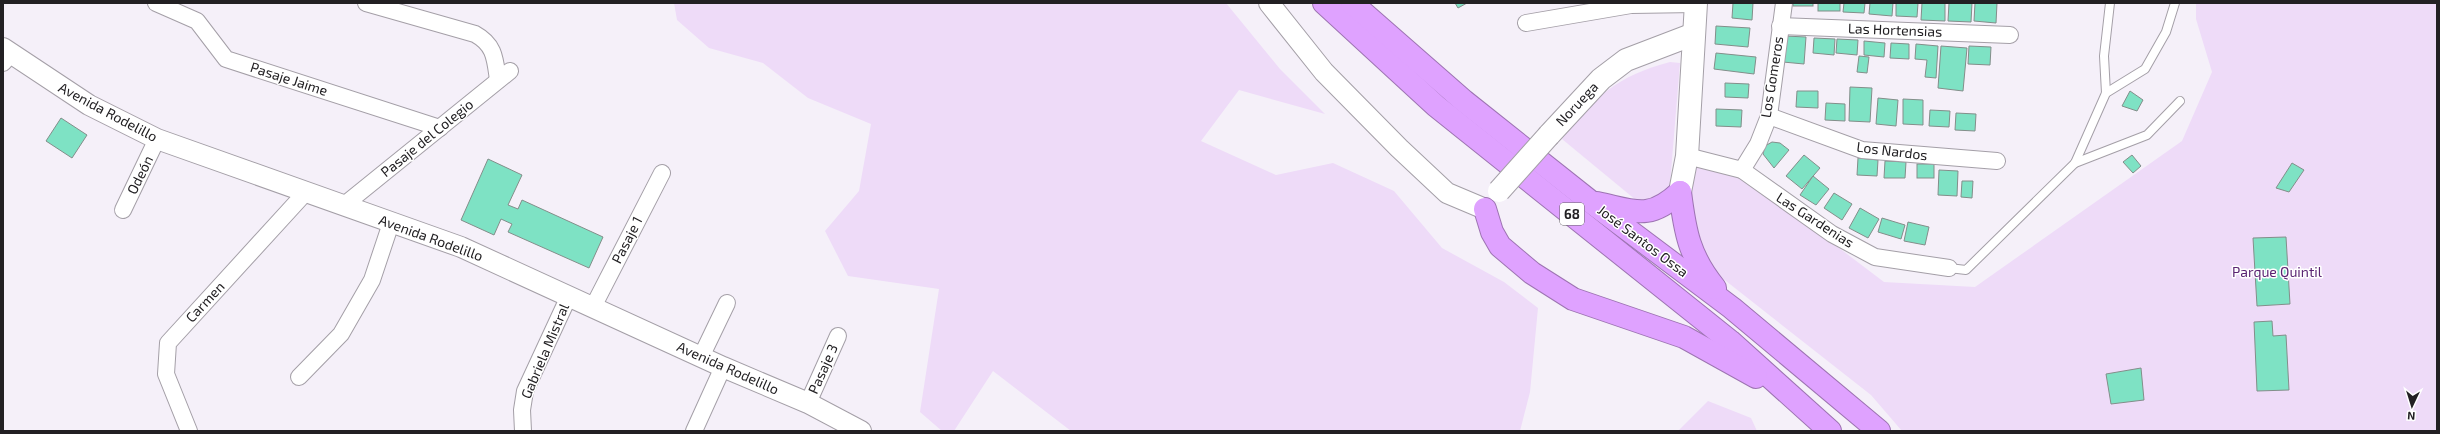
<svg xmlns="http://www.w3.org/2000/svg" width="2440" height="434" viewBox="0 0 2440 434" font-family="'Exo 2',sans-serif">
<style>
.green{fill:#eedbf8}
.building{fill:#7ee2c4;stroke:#838e8a}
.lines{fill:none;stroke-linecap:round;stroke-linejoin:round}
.service-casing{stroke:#a49fa7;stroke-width:10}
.minor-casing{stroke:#a49fa7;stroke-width:18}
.tertiary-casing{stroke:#a49fa7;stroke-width:22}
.secondary-casing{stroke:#a49fa7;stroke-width:24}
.motorway-casing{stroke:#9d74b2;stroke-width:24}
.service{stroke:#fff;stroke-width:8}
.minor{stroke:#fff;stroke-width:16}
.tertiary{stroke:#fff;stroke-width:20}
.secondary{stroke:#fff;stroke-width:22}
.motorway{stroke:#dfa2ff;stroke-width:22}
.secondary-bridge-casing{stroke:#a49fa7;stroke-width:24;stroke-linecap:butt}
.secondary-bridge{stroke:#fff;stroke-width:22}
.labels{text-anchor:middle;stroke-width:3;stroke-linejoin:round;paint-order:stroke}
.shield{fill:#fff;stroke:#646365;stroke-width:1}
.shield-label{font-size:13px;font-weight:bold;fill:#222023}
.street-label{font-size:14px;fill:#222023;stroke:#fff}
.park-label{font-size:14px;fill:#5a2472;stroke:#fff}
</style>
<rect width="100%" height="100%" fill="#f5f0f9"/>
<!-- green -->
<g class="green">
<polygon points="674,3 1226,3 1280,69 1325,114 1239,90 1201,141 1276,175 1333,163 1394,191 1442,248 1504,282 1538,308 1530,392 1520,431 1071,431 993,371 954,431 942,431 920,412 939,289 848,276 825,231 859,191 871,124 808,98 763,63 709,48 677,20"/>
<polygon points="2196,3 2437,3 2437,431 1902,431 1871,395 1712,270 1688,234 1692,164 1740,173 1884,282 1975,287 2182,141 2212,72 2196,19"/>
<path d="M1670,62L1680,63L1670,184L1666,196L1642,205L1562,139C1594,97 1617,76 1670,62Z"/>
<polygon points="1708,401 1751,418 1757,431 1678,431"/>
</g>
<!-- building -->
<g class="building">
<polygon points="1455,3 1467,3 1458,8"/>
<polygon points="1733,3 1753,3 1752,20 1732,18"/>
<rect x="1793" y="3" width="20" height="3"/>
<rect x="1818" y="3" width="22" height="8"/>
<polygon points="1844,3 1865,3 1864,13 1843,12"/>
<polygon points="1870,3 1893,3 1892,16 1869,14"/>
<polygon points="1896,3 1918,3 1917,17 1896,16"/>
<polygon points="1922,3 1945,3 1945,21 1921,20"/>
<polygon points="1949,3 1972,3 1971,22 1948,21"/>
<polygon points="1975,3 1997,3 1996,23 1974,21"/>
<polygon points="1716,26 1750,28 1748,47 1715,44"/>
<polygon points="1785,36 1806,37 1804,64 1783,62"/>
<polygon points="1814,38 1835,39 1834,55 1813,53"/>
<polygon points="1837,39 1858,40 1857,55 1836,53"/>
<polygon points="1864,41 1885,43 1884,57 1864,55"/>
<polygon points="1891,43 1909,44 1909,59 1890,58"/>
<polygon points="1916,44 1938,46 1936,78 1925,77 1927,60 1915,59"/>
<polygon points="1941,46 1967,48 1963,91 1938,88"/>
<polygon points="1969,46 1991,47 1990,65 1968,64"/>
<polygon points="1716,53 1756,57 1754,74 1714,69"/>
<polygon points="1859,56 1869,57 1867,73 1857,72"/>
<polygon points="1725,83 1749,84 1748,98 1725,97"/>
<polygon points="1850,87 1872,88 1870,122 1849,121"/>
<polygon points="1797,91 1818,91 1818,108 1796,107"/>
<polygon points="2130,91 2143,100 2137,111 2122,106"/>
<polygon points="1878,98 1898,100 1896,126 1876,124"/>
<polygon points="1903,99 1923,100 1923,125 1903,124"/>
<polygon points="1826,103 1845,104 1845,121 1825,120"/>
<polygon points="1716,109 1742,110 1741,127 1716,126"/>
<polygon points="1930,110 1950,111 1949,127 1929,126"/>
<polygon points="1956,113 1976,114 1975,131 1955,130"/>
<polygon points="61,118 87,135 72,158 46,141"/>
<polygon points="1772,142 1780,143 1789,150 1774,168 1763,154 1765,146"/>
<polygon points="1804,155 1820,168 1802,189 1786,176"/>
<polygon points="2132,155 2141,166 2133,173 2123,162"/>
<polygon points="1858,158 1878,160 1877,176 1857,175"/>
<polygon points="488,159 522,175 508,205 518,209 522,200 603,237 589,268 508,232 512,224 501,219 494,235 461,220"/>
<polygon points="1885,161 1906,162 1905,178 1884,178"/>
<polygon points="2292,163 2304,170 2289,192 2276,188"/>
<rect x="1917" y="164" width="17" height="14"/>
<polygon points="1939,170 1958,171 1957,196 1938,195"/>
<polygon points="1813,176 1829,189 1816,205 1800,195"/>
<polygon points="1962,181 1973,181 1972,198 1961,197"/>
<polygon points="1834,193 1852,204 1842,220 1824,208"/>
<polygon points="1860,208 1879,219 1868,238 1849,228"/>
<polygon points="1882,218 1905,225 1901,239 1878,232"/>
<polygon points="1908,222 1929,227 1925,245 1904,241"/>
<polygon points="2286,237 2290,304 2257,306 2253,238"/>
<polygon points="2272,321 2273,336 2286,335 2289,390 2257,391 2254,322"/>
<polygon points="2141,368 2144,400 2111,404 2106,374"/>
</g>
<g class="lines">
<defs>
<g id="service">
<polyline points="2106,93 2145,69 2166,32 2175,3"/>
<polyline points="2075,163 2147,135 2180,101"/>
<polyline points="1949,268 1966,270 2075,163 2106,93 2104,56 2110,3"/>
</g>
<g id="minor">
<polyline points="156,3 197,21 226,59 440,128"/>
<path d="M366,3L475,34C495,45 495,59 498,80"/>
<polyline points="1526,23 1631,5 1696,4"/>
<polyline points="1780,26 2010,35"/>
<polyline points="3,63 11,54"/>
<polyline points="1769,116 1862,150 1997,161"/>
<polyline points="1687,156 1742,170 1832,234 1875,257 1949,268"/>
<polyline points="1742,170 1758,144 1769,116 1784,3"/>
<polyline points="343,206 510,71"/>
<polyline points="123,210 157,139"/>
<polyline points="593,307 662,173"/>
<polyline points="701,357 727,303"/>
<polyline points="299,377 341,334 372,280 391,223"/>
<polyline points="808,403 838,336"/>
<polyline points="189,431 166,374 168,343 306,192"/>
<polyline points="523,431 522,410 525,391 569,296"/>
<polyline points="694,431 723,367"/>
</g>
<g id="tertiary">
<polyline points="1269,3 1324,72 1399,148 1447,193 1485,209"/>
<polyline points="3,48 89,105 157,139 461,247 723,367 808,403 861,431"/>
</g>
<g id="secondary">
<polyline points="1549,135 1601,79 1626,60 1694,34"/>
<polyline points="1680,192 1687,156 1696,3"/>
</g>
<g id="motorway">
<polyline points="1324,3 1436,106 1730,341 1830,431"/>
<polyline points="1352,3 1464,101 1591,202 1732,308 1879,431"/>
<path d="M1680,192C1685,232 1689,256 1715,288"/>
<path d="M1597,203C1635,211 1649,221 1680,192"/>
<polyline points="1485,209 1492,232 1500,246 1532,273 1573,299 1684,337 1756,377"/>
</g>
</defs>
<!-- service casing -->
<use href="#service" class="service-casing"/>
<!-- minor casing -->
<use href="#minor" class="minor-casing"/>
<!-- tertiary casing -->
<use href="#tertiary" class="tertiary-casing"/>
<!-- secondary casing -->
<use href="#secondary" class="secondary-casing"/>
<!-- motorway casing -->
<use href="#motorway" class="motorway-casing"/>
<!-- service -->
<use href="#service" class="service"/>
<!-- minor -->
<use href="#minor" class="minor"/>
<!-- tertiary -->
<use href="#tertiary" class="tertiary"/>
<!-- secondary -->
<use href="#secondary" class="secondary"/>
<!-- motorway -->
<use href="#motorway" class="motorway"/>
<defs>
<polyline id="secondary-bridge" points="1499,191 1549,135"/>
</defs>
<!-- secondary-bridge casing -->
<use href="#secondary-bridge" class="secondary-bridge-casing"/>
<!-- secondary-bridge -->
<use href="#secondary-bridge" class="secondary-bridge"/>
</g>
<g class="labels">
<!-- shield labels -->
<rect class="shield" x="1560" y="203" width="24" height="22" rx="3"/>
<g class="shield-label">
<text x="1572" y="219">68</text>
</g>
<!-- street labels -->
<g class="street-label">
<text transform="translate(1895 30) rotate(2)" y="5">Las Hortensias</text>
<text transform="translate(1772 77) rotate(-81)" y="5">Los Gomeros</text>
<text transform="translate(289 79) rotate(18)" y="5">Pasaje Jaime</text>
<text transform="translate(1577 104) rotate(-47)" y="5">Noruega</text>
<text transform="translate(108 112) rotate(28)" y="5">Avenida Rodelillo</text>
<text transform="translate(427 138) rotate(-39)" y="5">Pasaje del Colegio</text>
<text transform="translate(1892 151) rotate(7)" y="5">Los Nardos</text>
<text transform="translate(140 175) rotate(-64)" y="5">Odeón</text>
<text transform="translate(1815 220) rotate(33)" y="5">Las Gardenias</text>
<text transform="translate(431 238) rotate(20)" y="5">Avenida Rodelillo</text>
<text transform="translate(627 240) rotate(-63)" y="5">Pasaje 1</text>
<text transform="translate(1643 241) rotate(37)" y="5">José Santos Ossa</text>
<text transform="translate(205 302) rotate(-47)" y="5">Carmen</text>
<text transform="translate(545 351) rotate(-67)" y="5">Gabriela Mistral</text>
<text transform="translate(728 368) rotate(24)" y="5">Avenida Rodelillo</text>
<text transform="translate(823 369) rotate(-66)" y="5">Pasaje 3</text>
</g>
<!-- park labels -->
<g class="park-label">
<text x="2277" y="277">Parque Quintil</text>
</g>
</g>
<!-- border -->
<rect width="2440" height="434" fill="none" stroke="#222023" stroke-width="8"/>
<!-- north arrow -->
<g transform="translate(2412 406) rotate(184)" stroke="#ffffff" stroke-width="3" paint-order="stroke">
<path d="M0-3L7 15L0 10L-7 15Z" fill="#222023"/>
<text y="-6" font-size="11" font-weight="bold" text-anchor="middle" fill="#222023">N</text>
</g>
</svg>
